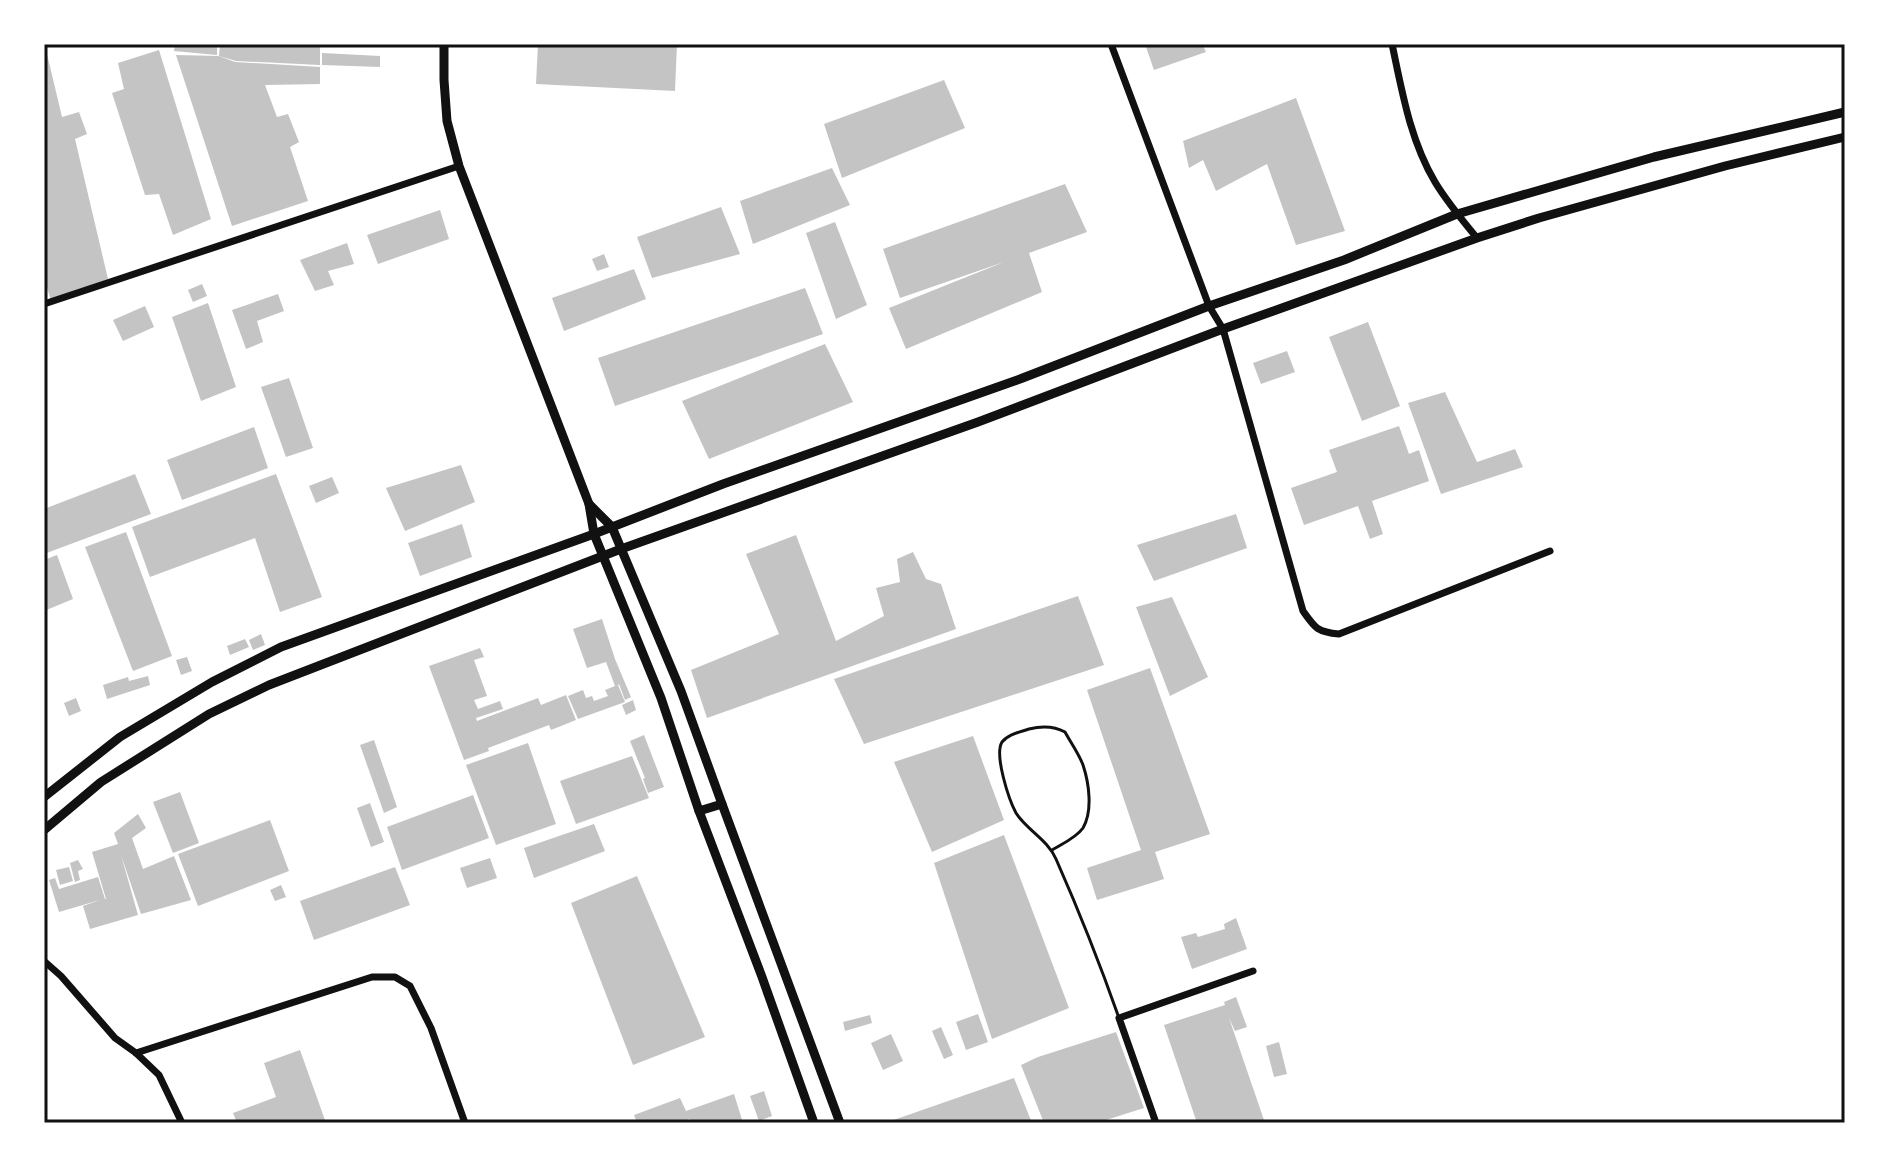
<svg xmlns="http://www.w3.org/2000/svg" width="1889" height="1167" viewBox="0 0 1889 1167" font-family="Karla,sans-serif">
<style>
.building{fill:#c4c4c4}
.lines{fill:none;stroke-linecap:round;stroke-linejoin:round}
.service{stroke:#111;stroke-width:3}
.minor{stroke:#111;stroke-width:7}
.tertiary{stroke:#111;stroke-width:9}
.neatline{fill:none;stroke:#111;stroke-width:3}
</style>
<rect width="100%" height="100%" fill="#fff"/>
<!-- building -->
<g class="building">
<polygon points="175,44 217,44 217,55 174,51"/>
<polygon points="220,44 320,44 320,65 236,61 219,56"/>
<polygon points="538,44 677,44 675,91 536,84"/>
<polygon points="1145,44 1202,44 1206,52 1154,70"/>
<polygon points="159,50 211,219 173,235 159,194 145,195 112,93 124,89 118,63"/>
<polygon points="322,53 380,56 380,67 322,65"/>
<polygon points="44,54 47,54 62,117 79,112 87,134 75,139 108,279 51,301 44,277"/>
<polygon points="176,55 219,56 235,62 320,67 320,84 265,85 277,117 288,114 299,142 290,147 308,201 232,226"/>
<polygon points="944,80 965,128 842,178 824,124"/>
<polygon points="1296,98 1345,231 1296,245 1267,164 1216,191 1203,160 1189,168 1183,141"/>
<polygon points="832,168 850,205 753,244 740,201"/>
<polygon points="1065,184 1087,232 1029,253 1042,292 906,349 889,308 1004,262 900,298 883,249"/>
<polygon points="721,207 740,254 652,278 637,237"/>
<polygon points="440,210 449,239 378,264 367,235"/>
<polygon points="835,222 867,305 836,319 806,233"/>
<polygon points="347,243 354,264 328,271 334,285 315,291 300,260"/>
<polygon points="604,254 609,267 597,271 592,259"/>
<polygon points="634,269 646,299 564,331 552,298"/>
<polygon points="202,284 207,296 193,302 188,290"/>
<polygon points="805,288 823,334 615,406 598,358"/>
<polygon points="278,294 284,311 257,321 263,342 246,349 232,310"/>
<polygon points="208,303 236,387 201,401 172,317"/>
<polygon points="145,306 154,327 123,341 113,320"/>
<polygon points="1368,322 1400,406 1362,421 1329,337"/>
<polygon points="825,344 853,402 709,459 682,401"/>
<polygon points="1287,351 1295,372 1261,384 1253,363"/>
<polygon points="289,378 313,448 286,457 261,387"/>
<polygon points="1445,392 1477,462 1515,449 1523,467 1441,494 1408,403"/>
<polygon points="1399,426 1409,454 1419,450 1429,481 1372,501 1383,534 1370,539 1358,506 1304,525 1291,488 1337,472 1329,450"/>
<polygon points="254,427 268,468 182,500 167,460"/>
<polygon points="461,465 475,502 405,531 386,488"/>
<polygon points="135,474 151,514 44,554 44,509"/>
<polygon points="276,474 322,597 280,612 255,538 150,577 132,527"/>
<polygon points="332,477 339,493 316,503 309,486"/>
<polygon points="1236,514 1247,548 1154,581 1137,545"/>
<polygon points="462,524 472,557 420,576 408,543"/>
<polygon points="126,532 172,656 133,671 85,547"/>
<polygon points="796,535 836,641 884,616 876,588 900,582 897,559 913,552 926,579 941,584 956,629 707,718 691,670 779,634 746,554"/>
<polygon points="57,555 73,599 44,611 44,560"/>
<polygon points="1078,596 1104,665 864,744 834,679"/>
<polygon points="1172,597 1208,677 1170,696 1136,607"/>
<polygon points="602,619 615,659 631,697 625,700 619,684 618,685 625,702 578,719 568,696 583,690 586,698 592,696 594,701 608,696 605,690 615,686 606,662 587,668 573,629"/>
<polygon points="261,634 265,645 253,650 249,640"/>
<polygon points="245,639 249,647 230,655 227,646"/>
<polygon points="480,648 484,657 474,660 487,696 474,700 478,709 500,701 503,709 476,718 477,721 538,698 541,705 566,695 576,720 551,730 549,725 488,748 489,751 464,760 429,666"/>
<polygon points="187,657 192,671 181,675 176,660"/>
<polygon points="1150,668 1210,834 1155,852 1164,879 1097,900 1087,868 1141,850 1087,690"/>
<polygon points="148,676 150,685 107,699 103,685 128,677 129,681"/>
<polygon points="76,698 81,711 69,716 64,703"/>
<polygon points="633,700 636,710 626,715 622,705"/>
<polygon points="644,735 664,787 648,793 643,779 645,778 630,741"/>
<polygon points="973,736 1004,820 932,852 894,762"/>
<polygon points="374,740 397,807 384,813 360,745"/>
<polygon points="528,743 556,824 496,845 466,765"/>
<polygon points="632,756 649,798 576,824 560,781"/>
<polygon points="180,792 199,843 173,853 153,802"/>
<polygon points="473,795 489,838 402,870 387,827"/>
<polygon points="370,803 384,842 371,847 357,808"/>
<polygon points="138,814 146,828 132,838 143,869 174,856 191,900 141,914 121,855 138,915 90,929 83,906 100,900 59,912 49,880 55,878 59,889 98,877 105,899 106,899 92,852 118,844 114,833"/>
<polygon points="270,820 289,871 198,906 178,854"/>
<polygon points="594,824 605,851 534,878 524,848"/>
<polygon points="1004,835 1069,1008 992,1039 934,863"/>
<polygon points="490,858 497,878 467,888 460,868"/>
<polygon points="78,860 83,869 78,871 80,880 75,882 70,863"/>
<polygon points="69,867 73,881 60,885 56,870"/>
<polygon points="395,867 410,905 314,940 300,901"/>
<polygon points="637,876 705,1037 633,1065 571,903"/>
<polygon points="281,885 286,897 275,901 270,890"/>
<polygon points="1236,918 1247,949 1192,969 1181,937 1196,933 1198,937 1225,929 1224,924"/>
<polygon points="1236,997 1247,1027 1235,1031 1229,1018 1265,1123 1197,1123 1164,1025 1225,1005 1224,1002"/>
<polygon points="978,1014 988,1042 966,1050 956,1022"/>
<polygon points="870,1015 872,1023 845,1031 843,1022"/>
<polygon points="941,1027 953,1055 944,1059 932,1031"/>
<polygon points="1116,1032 1144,1108 1106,1120 1107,1123 1044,1123 1021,1065 1038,1057"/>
<polygon points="891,1034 903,1061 883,1070 871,1043"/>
<polygon points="1279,1042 1287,1074 1274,1077 1266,1046"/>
<polygon points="300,1050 326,1123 237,1123 233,1113 276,1097 264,1063"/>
<polygon points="1014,1078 1032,1123 885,1123"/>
<polygon points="764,1091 772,1116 759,1121 750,1096"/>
<polygon points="734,1094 743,1123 691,1123 690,1119 680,1123 637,1123 634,1115 680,1098 686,1111"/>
</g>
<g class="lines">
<!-- service -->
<path class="service" d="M1052,850C1062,844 1076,838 1083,828C1093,811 1089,783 1083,765C1079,754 1071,743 1065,732C1054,726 1041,726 1029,729C1020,732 1008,734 1002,742C994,755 1009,800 1016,813C1027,830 1048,840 1056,859C1079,911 1100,964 1119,1018"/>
<!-- minor -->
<g class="minor">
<path d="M1111,44L1209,306L1223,329L1303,611C1315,628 1317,632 1339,634L1550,551"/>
<path d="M1392,44C1402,91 1410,140 1435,182C1447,202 1462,220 1477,238"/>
<polyline points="44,304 459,166"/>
<polyline points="44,961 61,976 115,1038 136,1053 159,1075 182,1123"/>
<polyline points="136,1053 372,977 395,977 410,986 431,1028 465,1123"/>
<polyline points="1156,1123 1119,1018 1253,971"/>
</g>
<!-- tertiary -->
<g class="tertiary">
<polyline points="444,44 444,80 447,121 459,166 589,504 594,534 661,698 699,811 762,977 814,1123"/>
<polyline points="589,504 612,527 681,691 722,804 840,1123"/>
<polyline points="44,797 120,737 212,682 281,647 594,534 723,484 1020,379 1209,306 1344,260 1457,214 1654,157 1845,112"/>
<polyline points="699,811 722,804"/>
<polyline points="44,830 101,782 209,714 269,685 621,549 978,422 1223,329 1477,238 1539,218 1725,166 1845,137"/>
</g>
</g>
<!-- border -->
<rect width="1889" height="1167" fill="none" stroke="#ffffff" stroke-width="92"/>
<rect x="46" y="46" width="1797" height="1075" class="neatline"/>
</svg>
